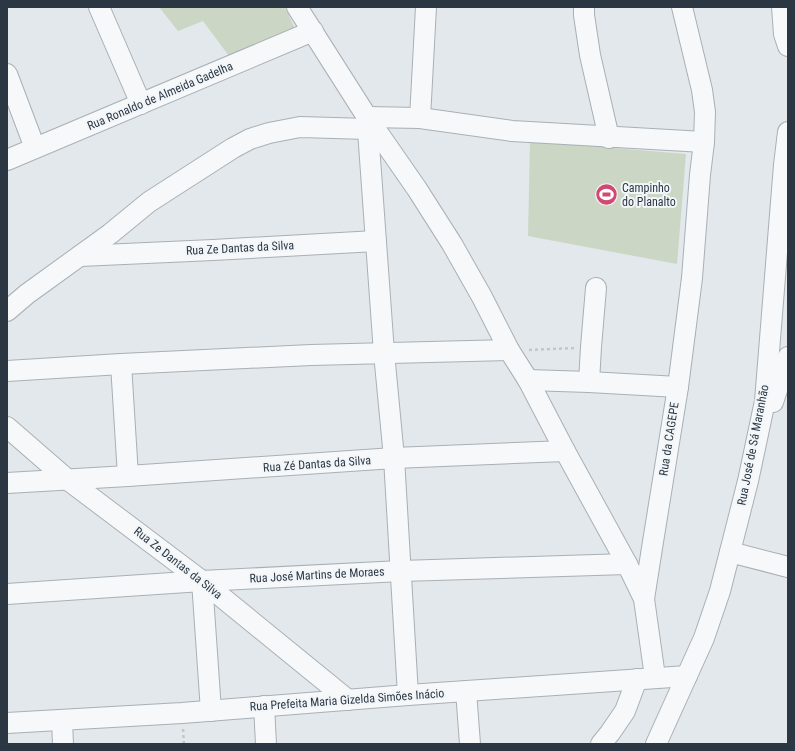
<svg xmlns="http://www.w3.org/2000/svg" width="795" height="751" viewBox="0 0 795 751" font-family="'Roboto Condensed',sans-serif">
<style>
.green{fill:#cbd6c4}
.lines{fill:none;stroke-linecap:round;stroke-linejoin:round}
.minor-casing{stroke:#a8b0b6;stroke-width:22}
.path{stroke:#c1c6cb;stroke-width:2.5;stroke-dasharray:3 3;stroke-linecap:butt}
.minor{stroke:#f6f8fa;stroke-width:20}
.labels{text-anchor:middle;stroke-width:4;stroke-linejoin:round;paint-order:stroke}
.street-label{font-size:12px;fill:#2b3844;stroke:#f3f6f9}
.poi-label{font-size:12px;fill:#2b3844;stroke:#f3f6f9;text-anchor:start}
</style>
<rect width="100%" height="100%" fill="#e3e8ec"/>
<!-- green -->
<g class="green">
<polygon points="159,7 285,7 296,31 229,56 203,21 178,31"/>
<polygon points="530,141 686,154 677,264 528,236"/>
</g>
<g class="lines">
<defs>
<g id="minor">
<polyline points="99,7 141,104"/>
<polyline points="297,7 367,117 417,189 452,244 482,297 509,350 528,380 565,451 627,564 644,599 655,677"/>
<polyline points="584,7 584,15 590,55 609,138"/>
<polyline points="782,7 784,34 788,46"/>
<polyline points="7,74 35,148"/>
<polyline points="420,118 426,7"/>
<polyline points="7,160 313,31"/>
<polyline points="80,256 213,250 376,241"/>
<polyline points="7,311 27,294 110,234 149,202 233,148 250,139 269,133 300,127 368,129"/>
<polyline points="121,364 128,476"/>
<polyline points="7,371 121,364 311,355 509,350"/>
<polyline points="528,380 589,382 678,387"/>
<polyline points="589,382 591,347 596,288"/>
<polyline points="773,402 788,357"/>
<polyline points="7,427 68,480 202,581 348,700"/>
<polyline points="7,483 128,476 394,458 565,451"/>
<polyline points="730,552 788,567"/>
<polyline points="202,581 211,711"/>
<polyline points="7,594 202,581 401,571 627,564"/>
<polyline points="644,599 652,548 678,387 692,278 700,175 704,142 705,112 702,90 682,7"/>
<polyline points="466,691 470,744"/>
<polyline points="408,695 394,458 384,353 367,117 420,118 512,131 704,142"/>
<polyline points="264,706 266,744"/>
<polyline points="62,721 63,744"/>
<polyline points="7,723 182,713 408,695 687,676"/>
<polyline points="601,744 610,733 625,711 637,679"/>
<polyline points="656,744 704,638 720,591 748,481 765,401 784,165 788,132"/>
</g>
</defs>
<!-- minor casing -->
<use href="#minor" class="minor-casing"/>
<!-- path -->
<g class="path">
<polyline points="529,350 574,348"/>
<polyline points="183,729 184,744"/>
</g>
<!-- minor -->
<use href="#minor" class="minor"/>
</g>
<!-- icons -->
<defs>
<symbol id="stadium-disc" viewBox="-11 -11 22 22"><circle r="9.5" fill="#d14871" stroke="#f3f6f9"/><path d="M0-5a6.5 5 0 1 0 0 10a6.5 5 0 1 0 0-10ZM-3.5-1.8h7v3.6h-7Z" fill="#fff"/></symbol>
</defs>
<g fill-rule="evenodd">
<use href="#stadium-disc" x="594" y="182" width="25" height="25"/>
</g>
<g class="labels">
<!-- street labels -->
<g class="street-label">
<text transform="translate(160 96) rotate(-23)" y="4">Rua Ronaldo de Almeida Gadelha</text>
<text transform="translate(240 248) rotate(-3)" y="4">Rua Ze Dantas da Silva</text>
<text transform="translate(669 439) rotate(-81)" y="4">Rua da CAGEPE</text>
<text transform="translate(753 445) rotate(-79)" y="4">Rua José de Sá Maranhão</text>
<text transform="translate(317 464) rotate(-4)" y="4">Rua Zé Dantas da Silva</text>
<text transform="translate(178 563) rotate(38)" y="4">Rua Ze Dantas da Silva</text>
<text transform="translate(317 575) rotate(-3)" y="4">Rua José Martins de Moraes</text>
<text transform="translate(347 700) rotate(-4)" y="4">Rua Prefeita Maria Gizelda Simões Inácio</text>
</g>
<!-- poi labels -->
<g class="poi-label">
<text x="622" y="192">Campinho<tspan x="622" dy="14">do Planalto</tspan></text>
</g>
</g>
<!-- border -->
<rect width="795" height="751" fill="none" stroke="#2b3844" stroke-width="16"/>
</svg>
